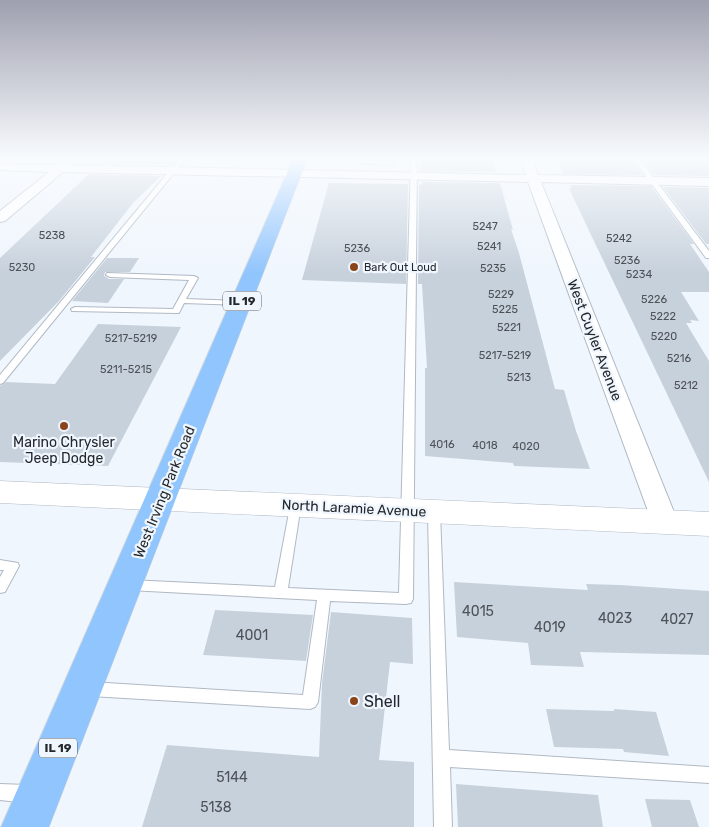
<svg xmlns="http://www.w3.org/2000/svg" width="709" height="827" viewBox="0 0 709 827" font-family="Rubik,sans-serif">
<style>
.building{fill:#c7d1dc}
.lines{fill:none;stroke-linecap:round;stroke-linejoin:round}
.lane-casing{stroke:#b0b9c4;stroke-width:2}
.street-casing{stroke:#b0b9c4;stroke-width:2}
.secondary-casing{stroke:#b0b9c4;stroke-width:1}
.primary-casing{stroke:#d3d4d5;stroke-width:1}
.lane{fill:#fff;fill-rule:evenodd}
.street{fill:#fff;fill-rule:evenodd}
.secondary{fill:#fff;fill-rule:evenodd}
.primary{fill:#91c5fd;fill-rule:evenodd}
.poi-dot{fill:#8a441c;stroke:#f0f6fd;stroke-width:2}
.labels{text-anchor:middle;stroke-width:4.5;stroke-linejoin:round;paint-order:stroke}
.number-label{font-size:11px;fill:#4d5258}
.far-poi-label{font-size:11px;fill:#24282c;stroke:#f0f6fd;text-anchor:start}
.shield{fill:#f0f6fd;stroke:#61666b;stroke-width:1}
.shield-label{font-size:12px;font-weight:bold;fill:#24282c}
.street-label{font-size:14px;fill:#24282c;stroke:#f0f6fd}
.poi-label{font-size:14px;fill:#24282c;stroke:#f0f6fd}
.near-number-label{font-size:14px;fill:#4d5258}
.near-poi-label{font-size:16px;fill:#24282c;stroke:#f0f6fd;text-anchor:start}
</style>
<rect width="100%" height="100%" fill="#f0f6fd"/>
<!-- building -->
<g class="building">
<polygon points="108,157 147,157 178,158 172,165 101,164"/>
<polygon points="421,157 487,158 492,159 496,172 420,171"/>
<polygon points="555,157 630,157 643,175 564,174"/>
<polygon points="640,157 709,157 709,176 654,175"/>
<polygon points="89,174 161,176 133,203 91,257 95,257 59,301 0,361 0,258"/>
<polygon points="422,182 500,183 513,230 511,229 519,253 555,389 564,390 576,431 590,469 514,466 513,463 425,456 425,368 427,368 422,284 418,284 419,184 422,185"/>
<polygon points="329,183 408,184 406,284 302,280"/>
<polygon points="570,185 651,186 694,244 690,244 709,272 709,292 681,292 699,321 690,320 692,323 686,323 709,361 709,482 573,197 569,188 572,188"/>
<polygon points="663,187 709,188 709,244 706,244"/>
<polygon points="107,258 139,258 130,272 105,272 104,276 109,279 124,279 108,303 72,301"/>
<polygon points="98,324 181,327 108,466 0,462 0,386 6,382 55,384"/>
<polygon points="454,582 588,590 586,584 620,585 709,591 709,655 580,652 584,667 531,665 528,643 457,637"/>
<polygon points="215,610 313,615 306,661 203,655"/>
<polygon points="331,612 412,618 413,664 390,662 379,760 414,762 414,827 142,827 167,745 319,757 322,683"/>
<polygon points="546,709 614,711 614,709 656,712 669,756 624,752 623,749 554,747"/>
<polygon points="456,784 598,795 603,827 458,827"/>
<polygon points="645,799 690,800 699,827 652,827"/>
</g>
<g class="lines">
<defs>
<g id="lane">
<polygon points="181,157 187,157 3,383 0,384 0,375"/>
<polygon points="354,157 360,157 359,160 392,161 395,163 392,165 356,163 353,161"/>
<polygon points="411,157 417,157 413,599 411,603 406,604 330,601 318,702 315,707 310,709 90,696 85,694 82,689 85,684 90,682 303,695 317,600 129,590 124,589 122,585 124,581 129,580 275,587 291,502 299,502 301,505 288,588 399,593"/>
<polygon points="632,157 638,157 709,251 709,258 706,258"/>
<polygon points="107,273 194,276 198,278 186,299 241,301 245,303 241,305 184,303 179,313 176,313 72,311 71,309 75,307 173,309 189,280 110,277 106,275"/>
<polygon points="434,508 438,509 440,512 449,750 709,767 709,783 450,767 452,827 434,827 428,512 430,509"/>
<polygon points="0,560 18,563 19,566 5,592 0,593 0,577 4,570 0,570"/>
<polygon points="0,784 27,785 33,788 36,794 33,800 27,803 0,800"/>
</g>
<polygon id="street" points="519,157 531,157 538,175 709,178 709,186 541,182 678,522 674,529 665,531 656,529 652,522 528,182 63,172 5,221 0,222 0,211 49,172 0,170 0,164 57,165 65,161 69,162 70,165 526,175"/>
<polygon id="secondary" points="0,481 709,512 709,536 0,503"/>
<polygon id="primary" points="294,157 308,157 49,827 1,827"/>
</defs>
<!-- lane casing -->
<use href="#lane" class="lane-casing"/>
<!-- street casing -->
<use href="#street" class="street-casing"/>
<!-- secondary casing -->
<use href="#secondary" class="secondary-casing"/>
<!-- primary casing -->
<use href="#primary" class="primary-casing"/>
<!-- lane -->
<use href="#lane" class="lane"/>
<!-- street -->
<use href="#street" class="street"/>
<!-- secondary -->
<use href="#secondary" class="secondary"/>
<!-- primary -->
<use href="#primary" class="primary"/>
</g>
<!-- sky -->
<linearGradient id="sky" x2="0" y2="1"><stop stop-color="#9fa0af"/><stop offset="0.58" stop-color="#f8fbfe"/><stop offset="1" stop-color="#f8fbfe" stop-opacity="0"/></linearGradient>
<rect width="709" height="273" fill="url(#sky)"/>
<!-- markers -->
<g class="poi-dot">
<circle cx="354" cy="267" r="5"/>
<circle cx="64" cy="426" r="5"/>
<circle cx="354" cy="701" r="5"/>
</g>
<g class="labels">
<!-- number labels -->
<g class="number-label">
<text x="485" y="230">5247</text>
<text x="52" y="239">5238</text>
<text x="619" y="242">5242</text>
<text x="489" y="250">5241</text>
<text x="357" y="252">5236</text>
<text x="627" y="264">5236</text>
<text x="22" y="271">5230</text>
<text x="493" y="272">5235</text>
<text x="639" y="278">5234</text>
<text x="501" y="298">5229</text>
<text x="654" y="303">5226</text>
<text x="505" y="313">5225</text>
<text x="663" y="320">5222</text>
<text x="509" y="331">5221</text>
<text x="664" y="340">5220</text>
<text x="131" y="342">5217-5219</text>
<text x="505" y="359">5217-5219</text>
<text x="679" y="362">5216</text>
<text x="126" y="373">5211-5215</text>
<text x="519" y="381">5213</text>
<text x="686" y="389">5212</text>
<text x="442" y="448">4016</text>
<text x="485" y="449">4018</text>
<text x="526" y="450">4020</text>
</g>
<!-- far-poi labels -->
<g class="far-poi-label">
<text x="364" y="271">Bark Out Loud</text>
</g>
<!-- shield labels -->
<g class="shield">
<rect x="223" y="291.5" width="38" height="19" rx="4"/>
<rect x="39" y="738.5" width="38" height="19" rx="4"/>
</g>
<g class="shield-label">
<text x="242" y="305">IL 19</text>
<text x="58" y="752">IL 19</text>
</g>
<!-- street labels -->
<g class="street-label">
<text transform="translate(595 340) rotate(69)" y="5">West Cuyler Avenue</text>
<text transform="translate(164 492) rotate(-68)" y="5">West Irving Park Road</text>
<text transform="translate(354 508) rotate(3)" y="5">North Laramie Avenue</text>
</g>
<!-- poi labels -->
<g class="poi-label">
<text x="64" y="447">Marino Chrysler<tspan x="64" dy="16">Jeep Dodge</tspan></text>
</g>
<!-- near-number labels -->
<g class="near-number-label">
<text x="478" y="616">4015</text>
<text x="615" y="623">4023</text>
<text x="677" y="624">4027</text>
<text x="550" y="632">4019</text>
<text x="252" y="640">4001</text>
<text x="232" y="782">5144</text>
<text x="216" y="812">5138</text>
</g>
<!-- near-poi labels -->
<g class="near-poi-label">
<text x="364" y="707">Shell</text>
</g>
</g>
</svg>
